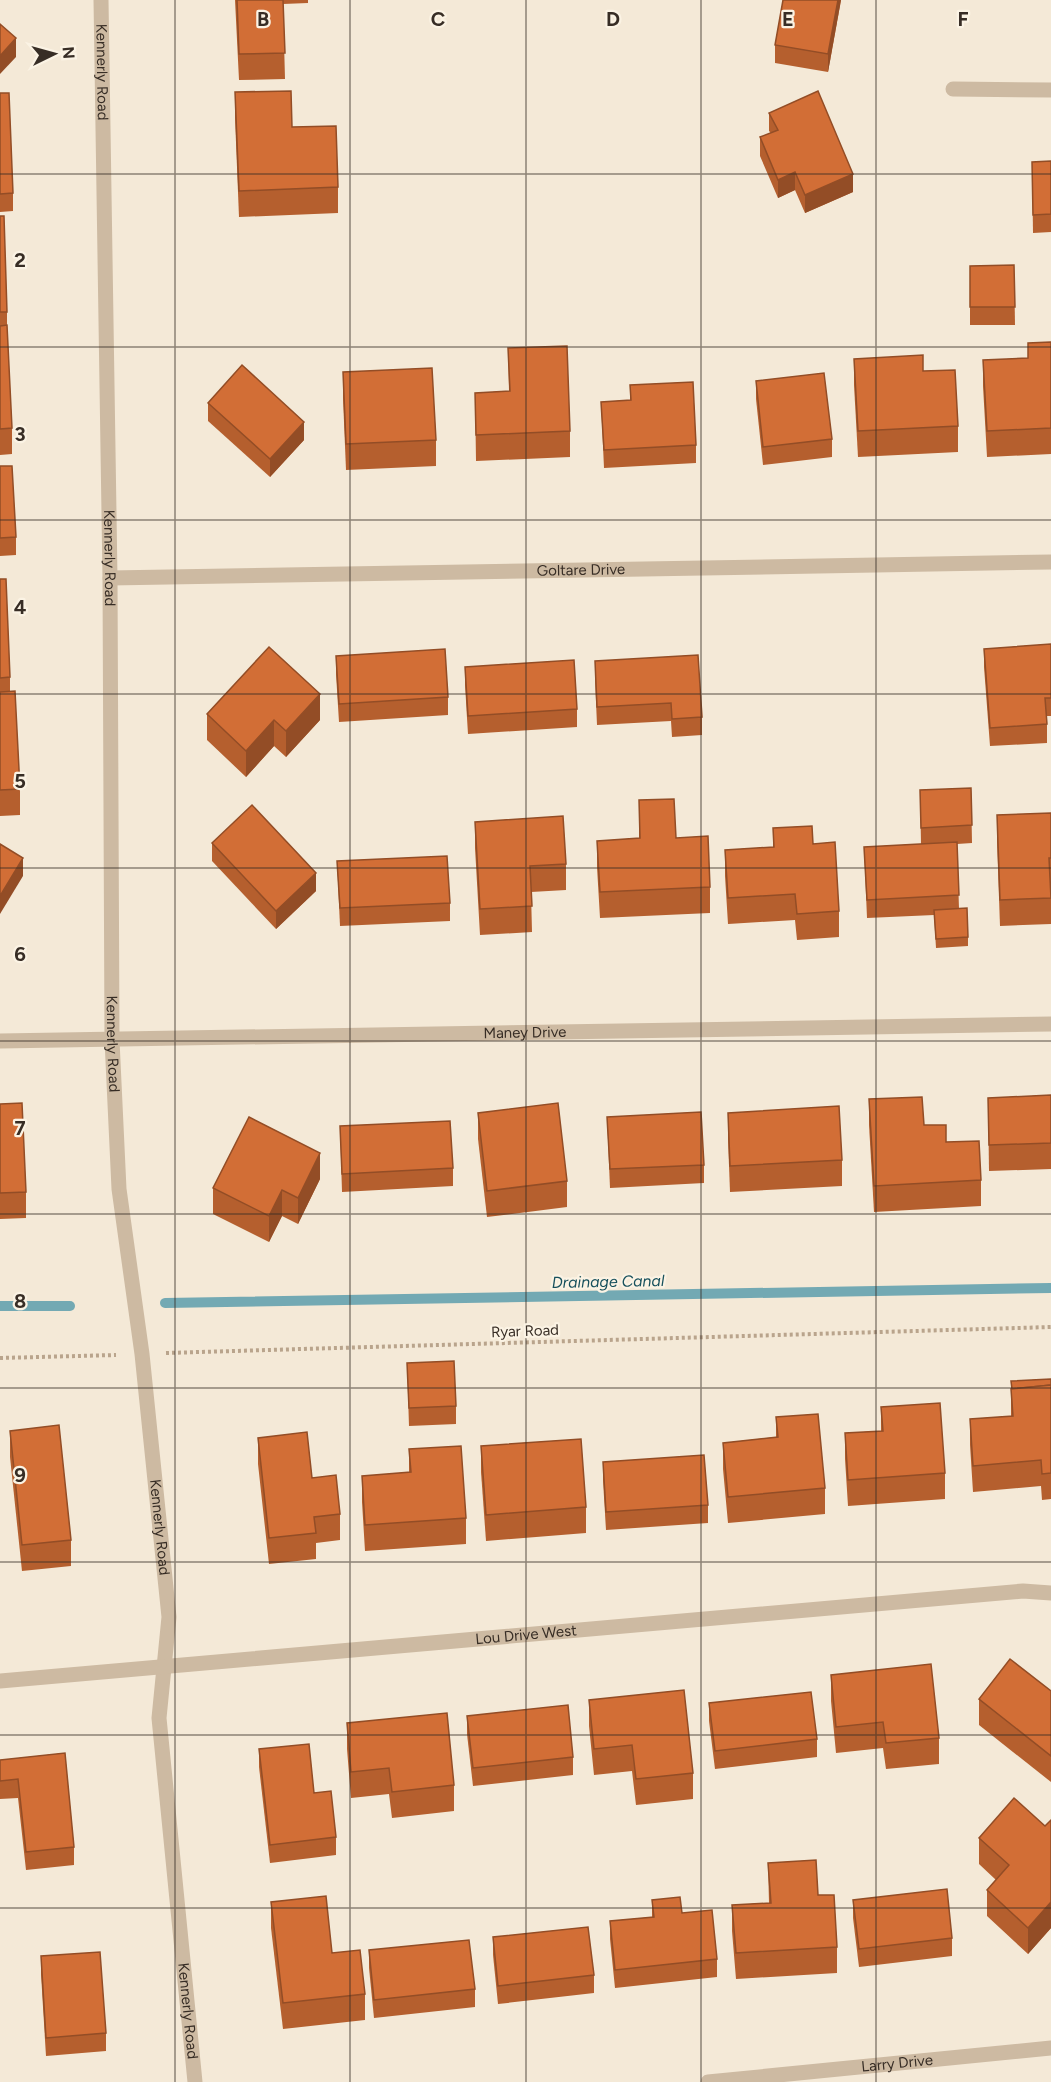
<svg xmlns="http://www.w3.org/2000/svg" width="1051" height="2082" viewBox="0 0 1051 2082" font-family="Figtree,sans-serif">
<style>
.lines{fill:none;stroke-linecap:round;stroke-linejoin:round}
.stream{stroke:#73a9b3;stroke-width:10}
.path{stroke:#b9a48c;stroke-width:4;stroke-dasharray:3 3;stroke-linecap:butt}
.minor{stroke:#cdbaa2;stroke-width:15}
.wall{fill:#b55f2e}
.shaded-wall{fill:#934d26}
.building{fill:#d26e36;stroke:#934d26;stroke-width:1.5}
.grid{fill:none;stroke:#372d25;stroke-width:1.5;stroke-opacity:0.55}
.labels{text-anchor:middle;stroke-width:4.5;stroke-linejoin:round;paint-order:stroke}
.street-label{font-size:15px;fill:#372d25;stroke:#fbf3e4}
.water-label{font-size:16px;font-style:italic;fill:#17505c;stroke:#fbf3e4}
.grid-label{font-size:20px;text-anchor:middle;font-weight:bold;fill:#372d25;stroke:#fbf3e4;stroke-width:4.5;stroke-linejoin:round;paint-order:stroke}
</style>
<rect width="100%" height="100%" fill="#f4e9d7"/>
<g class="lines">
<!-- stream -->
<g class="stream">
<polyline points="165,1303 1051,1288"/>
<polyline points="0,1306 70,1306"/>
</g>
<!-- path -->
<g class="path">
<polyline points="166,1353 1051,1327"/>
<polyline points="0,1358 116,1355"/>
</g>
<!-- minor -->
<g class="minor">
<path id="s1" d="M101,0L110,578L112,1040L119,1189L142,1354L169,1617L159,1718L195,2082"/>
<polyline points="953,89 1051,90"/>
<path id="s2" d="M110,578L1051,562"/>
<path id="s3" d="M0,1041L1051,1024"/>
<path id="s4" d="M0,1681L1023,1591L1051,1593"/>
<path id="s5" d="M708,2082L1051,2048"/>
</g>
</g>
<!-- wall -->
<g class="wall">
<polygon points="235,0 308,0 308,3 283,4 285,79 239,80"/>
<polygon points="783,0 841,0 828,72 775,63 775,45"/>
<polygon points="235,92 292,127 338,187 338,213 239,217 235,118"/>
<polygon points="0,93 13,193 13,211 0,212"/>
<polygon points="769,113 853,192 805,213 795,190 778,198 760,156 760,137 771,133 769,131"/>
<polygon points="1051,161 1051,232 1033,233 1032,162"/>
<polygon points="0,216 7,312 7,330 12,428 12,454 0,455"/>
<polygon points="1014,265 1015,325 970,325 970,266"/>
<polygon points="1051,342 1051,454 987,457 983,386 983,360 1028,358"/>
<polygon points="508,348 570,431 570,457 476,461 475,393 509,391"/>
<polygon points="854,359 923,371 958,426 958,452 858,457 854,385"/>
<polygon points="343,372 436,440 436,466 346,470 343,398"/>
<polygon points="756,381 832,439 832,457 763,465 756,399"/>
<polygon points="630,385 696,445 696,463 604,468 601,402 630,400"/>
<polygon points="208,403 304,440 270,477 208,421"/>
<polygon points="0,466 16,537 16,555 0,556"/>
<polygon points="0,579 10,677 10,692 20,789 20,815 0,816"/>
<polygon points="1051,644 1051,716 1047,716 1047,743 990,746 984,667 984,649"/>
<polygon points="336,656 448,697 448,715 339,722 336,674"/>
<polygon points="595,661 702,717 702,735 672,737 671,721 597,725 595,679"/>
<polygon points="465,667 577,709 577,727 468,734 465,685"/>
<polygon points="207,714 320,720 286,757 274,746 246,777 207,740"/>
<polygon points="971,788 972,843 957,844 959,909 968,937 968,946 936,948 934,915 867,918 864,847 921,844 920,790"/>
<polygon points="639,800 676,838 710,887 710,913 600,918 597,867 597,841 639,838"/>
<polygon points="1051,813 1051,924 1000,926 997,841 997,815"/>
<polygon points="475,822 566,864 566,890 531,892 532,932 480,935 475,848"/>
<polygon points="773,828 813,844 839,911 839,937 797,940 795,920 728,924 725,876 725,850 773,847"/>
<polygon points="212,843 316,891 276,929 212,861"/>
<polygon points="337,861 450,903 450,921 340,926"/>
<polygon points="1051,1095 1051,1169 989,1171 988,1098"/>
<polygon points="869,1099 924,1125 946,1142 981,1180 981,1206 874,1212 869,1125"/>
<polygon points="0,1104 26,1192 26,1218 0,1219"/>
<polygon points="478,1113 567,1181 567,1207 487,1217 478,1139"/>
<polygon points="728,1113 842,1160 842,1186 730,1192 728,1139"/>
<polygon points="607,1117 704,1165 704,1183 610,1188"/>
<polygon points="340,1126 453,1168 453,1186 342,1192"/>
<polygon points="320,1179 298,1224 282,1216 269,1242 213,1214 213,1188"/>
<polygon points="407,1363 456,1406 456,1424 409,1426"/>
<polygon points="1051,1379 1051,1499 1042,1500 1041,1486 973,1492 970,1445 970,1419 1011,1416 1011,1381"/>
<polygon points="881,1407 945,1473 945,1499 848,1506 845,1459 845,1433 881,1431"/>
<polygon points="776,1417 825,1488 825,1514 728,1523 723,1469 723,1443 776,1437"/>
<polygon points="10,1431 71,1540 71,1566 22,1571 10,1457"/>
<polygon points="258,1438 312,1478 340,1514 340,1540 316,1543 316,1559 269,1564 258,1464"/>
<polygon points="481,1446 586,1507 586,1533 486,1541 481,1472"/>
<polygon points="409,1449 466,1518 466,1544 365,1551 362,1502 362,1476 409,1473"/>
<polygon points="603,1462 708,1505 708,1523 606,1530 603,1480"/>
<polygon points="831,1675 939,1738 939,1764 886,1769 883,1748 836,1753 831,1701"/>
<polygon points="1051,1691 1051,1782 979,1725 979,1699"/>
<polygon points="589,1700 693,1773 693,1799 636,1805 632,1771 594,1775 589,1726"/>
<polygon points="709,1703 817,1739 817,1757 715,1769 709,1721"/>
<polygon points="467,1716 573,1757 573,1775 473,1786 467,1734"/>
<polygon points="347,1723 454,1785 454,1811 392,1818 389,1794 351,1798 347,1749"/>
<polygon points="259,1749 314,1793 336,1837 336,1855 270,1863 259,1767"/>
<polygon points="65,1753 74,1847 74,1865 26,1870 18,1798 0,1799 0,1760"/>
<polygon points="1051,1820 1051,1928 1028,1954 987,1916 987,1890 996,1880 979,1864 979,1838 1045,1826"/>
<polygon points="768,1863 818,1895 837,1947 837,1973 736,1979 732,1931 732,1905 769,1903"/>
<polygon points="652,1900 682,1913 717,1959 717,1977 615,1988 610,1939 610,1921 652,1917"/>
<polygon points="853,1900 952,1938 952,1956 859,1967 853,1918"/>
<polygon points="271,1902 332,1953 365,1994 365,2020 283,2029 271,1928"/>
<polygon points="493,1937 594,1975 594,1993 498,2004 493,1955"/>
<polygon points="369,1950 475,1989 475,2007 374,2018 369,1968"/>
<polygon points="41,1956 106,2033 106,2051 46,2056 41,1974"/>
</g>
<!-- shaded-wall -->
<g class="shaded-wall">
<polygon points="838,0 841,0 828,72 828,54"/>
<polygon points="16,38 16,57 0,74 0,56"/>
<polygon points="795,172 795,190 778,198 778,180"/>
<polygon points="853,174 853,192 805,213 805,195"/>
<polygon points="304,422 304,440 270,477 270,459"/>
<polygon points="320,694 320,720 286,757 286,731"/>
<polygon points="274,720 274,746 246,777 246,751"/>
<polygon points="23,858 23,876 0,914 0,896"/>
<polygon points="316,873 316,891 276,929 276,911"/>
<polygon points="320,1153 320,1179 298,1224 298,1198"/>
<polygon points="282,1190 282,1216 269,1242 269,1216"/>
<polygon points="1051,1902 1051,1928 1028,1954 1028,1928"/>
</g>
<!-- building -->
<g class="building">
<polygon points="237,0 283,0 285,53 239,54"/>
<polygon points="783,0 838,0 828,54 775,45"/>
<polygon points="0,24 16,38 0,56"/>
<polygon points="291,91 292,127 336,126 338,187 239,191 235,92"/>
<polygon points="818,91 853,174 805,195 795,172 778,180 760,137 778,130 769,113"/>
<polygon points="0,93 9,93 13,193 0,194"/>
<polygon points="1051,161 1051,214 1033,215 1032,162"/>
<polygon points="0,216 4,216 7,312 0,312"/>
<polygon points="1014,265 1015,307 970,307 970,266"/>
<polygon points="7,325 12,428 0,429 0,326"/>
<polygon points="1051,342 1051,428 987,431 983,360 1028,358 1028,343"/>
<polygon points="567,346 570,431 476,435 475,393 510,391 508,348"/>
<polygon points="923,355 923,371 955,370 958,426 858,431 854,359"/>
<polygon points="242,365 304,422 270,459 208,403"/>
<polygon points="432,368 436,440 346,444 343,372"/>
<polygon points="824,373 832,439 763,447 756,381"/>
<polygon points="693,382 696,445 604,450 601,402 631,400 630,385"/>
<polygon points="0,466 12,466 16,537 0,538"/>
<polygon points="0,579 6,579 10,677 0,678"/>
<polygon points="1051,644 1051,698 1045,698 1047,724 990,728 984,649"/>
<polygon points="269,647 320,694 286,731 274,720 246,751 207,714"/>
<polygon points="445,649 448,697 339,704 336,656"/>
<polygon points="698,655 702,717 672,719 671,703 597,707 595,661"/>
<polygon points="574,660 577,709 468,716 465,667"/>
<polygon points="15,691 20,789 0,790 0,692"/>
<polygon points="971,788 972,825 921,828 920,790"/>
<polygon points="674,799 676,838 708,836 710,887 600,892 597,841 640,838 639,800"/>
<polygon points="252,805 316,873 276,911 212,843"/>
<polygon points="1051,813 1051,858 1049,858 1051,898 1000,900 997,815"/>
<polygon points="563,816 566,864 530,866 532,906 480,909 475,822"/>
<polygon points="812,826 813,844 835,842 839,911 797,914 795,894 728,898 725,850 774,847 773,828"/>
<polygon points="957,842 959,895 867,900 864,847"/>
<polygon points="0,844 23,858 0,896"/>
<polygon points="447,856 450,903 340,908 337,861"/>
<polygon points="967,908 968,937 936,939 934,910"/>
<polygon points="1051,1095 1051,1143 989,1145 988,1098"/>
<polygon points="922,1097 924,1125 946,1125 946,1142 979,1141 981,1180 874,1186 869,1099"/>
<polygon points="22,1103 26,1192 0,1193 0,1104"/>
<polygon points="558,1103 567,1181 487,1191 478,1113"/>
<polygon points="839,1106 842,1160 730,1166 728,1113"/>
<polygon points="701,1112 704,1165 610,1169 607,1117"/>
<polygon points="249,1117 320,1153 298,1198 282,1190 269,1216 213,1188"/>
<polygon points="450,1121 453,1168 342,1174 340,1126"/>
<polygon points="454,1361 456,1406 409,1408 407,1363"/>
<polygon points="1051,1379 1051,1385 1012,1389 1011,1381"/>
<polygon points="1051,1385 1051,1473 1042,1474 1041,1460 973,1466 970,1419 1013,1416 1011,1389"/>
<polygon points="940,1403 945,1473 848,1480 845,1433 883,1431 881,1407"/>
<polygon points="818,1414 825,1488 728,1497 723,1443 778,1437 776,1417"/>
<polygon points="59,1425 71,1540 22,1545 10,1431"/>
<polygon points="307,1432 312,1478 336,1475 340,1514 314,1517 316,1533 269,1538 258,1438"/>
<polygon points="581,1439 586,1507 486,1515 481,1446"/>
<polygon points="461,1446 466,1518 365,1525 362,1476 411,1472 409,1449"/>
<polygon points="704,1455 708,1505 606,1512 603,1462"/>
<polygon points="1010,1659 1051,1691 1051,1756 979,1699"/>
<polygon points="931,1664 939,1738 886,1743 883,1722 836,1727 831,1675"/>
<polygon points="684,1690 693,1773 636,1779 632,1745 594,1749 589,1700"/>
<polygon points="811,1692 817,1739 715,1751 709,1703"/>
<polygon points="568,1705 573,1757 473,1768 467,1716"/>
<polygon points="447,1713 454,1785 392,1792 389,1768 351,1772 347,1723"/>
<polygon points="309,1744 314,1793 331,1791 336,1837 270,1845 259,1749"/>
<polygon points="65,1753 74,1847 26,1852 18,1779 0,1781 0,1760"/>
<polygon points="1014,1798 1045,1826 1051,1820 1051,1902 1028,1928 987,1890 1009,1865 979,1838"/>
<polygon points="816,1860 818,1895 834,1895 837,1947 736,1953 732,1905 771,1903 768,1863"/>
<polygon points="947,1889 952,1938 859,1949 853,1900"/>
<polygon points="326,1896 332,1953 360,1950 365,1994 283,2003 271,1902"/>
<polygon points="680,1897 682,1913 712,1910 717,1959 615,1970 610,1921 654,1917 652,1900"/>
<polygon points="588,1927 594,1975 498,1986 493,1937"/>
<polygon points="469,1940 475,1989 374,2000 369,1950"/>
<polygon points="100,1952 106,2033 46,2038 41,1956"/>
</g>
<!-- grid -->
<path class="grid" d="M175,0V2082M350,0V2082M526,0V2082M701,0V2082M876,0V2082M0,174H1051M0,347H1051M0,520H1051M0,694H1051M0,868H1051M0,1041H1051M0,1214H1051M0,1388H1051M0,1562H1051M0,1735H1051M0,1908H1051"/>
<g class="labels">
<!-- street labels -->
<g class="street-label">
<text dy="5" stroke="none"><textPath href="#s1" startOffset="72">Kennerly Road</textPath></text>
<text dy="5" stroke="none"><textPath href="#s1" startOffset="558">Kennerly Road</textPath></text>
<text dy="5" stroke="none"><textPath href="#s2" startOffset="471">Goltare Drive</textPath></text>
<text dy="5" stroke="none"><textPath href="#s3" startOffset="525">Maney Drive</textPath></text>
<text dy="5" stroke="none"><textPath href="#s1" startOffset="1044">Kennerly Road</textPath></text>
<text transform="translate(525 1331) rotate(-2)" y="5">Ryar Road</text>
<text dy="5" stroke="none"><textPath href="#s1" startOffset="1530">Kennerly Road</textPath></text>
<text dy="5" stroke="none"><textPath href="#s4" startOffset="528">Lou Drive West</textPath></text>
<text dy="5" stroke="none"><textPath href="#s1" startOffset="2016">Kennerly Road</textPath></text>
<text dy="5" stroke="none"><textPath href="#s5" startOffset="190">Larry Drive</textPath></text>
</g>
<!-- water labels -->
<g class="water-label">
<text transform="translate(608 1281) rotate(-1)" y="6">Drainage Canal</text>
</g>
</g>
<g class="grid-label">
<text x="263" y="26">B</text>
<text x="438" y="26">C</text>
<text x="613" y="26">D</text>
<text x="788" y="26">E</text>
<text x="963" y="26">F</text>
<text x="20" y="267">2</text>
<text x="20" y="441">3</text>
<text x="20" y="614">4</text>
<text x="20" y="788">5</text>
<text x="20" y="961">6</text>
<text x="20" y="1135">7</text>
<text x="20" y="1308">8</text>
<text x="20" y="1482">9</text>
</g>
<!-- north arrow -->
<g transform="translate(54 54) rotate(85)" stroke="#fbf3e4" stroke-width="4.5" paint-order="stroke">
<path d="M0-4.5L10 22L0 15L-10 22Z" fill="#372d25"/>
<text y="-9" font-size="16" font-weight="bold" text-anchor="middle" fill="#372d25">N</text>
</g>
</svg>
